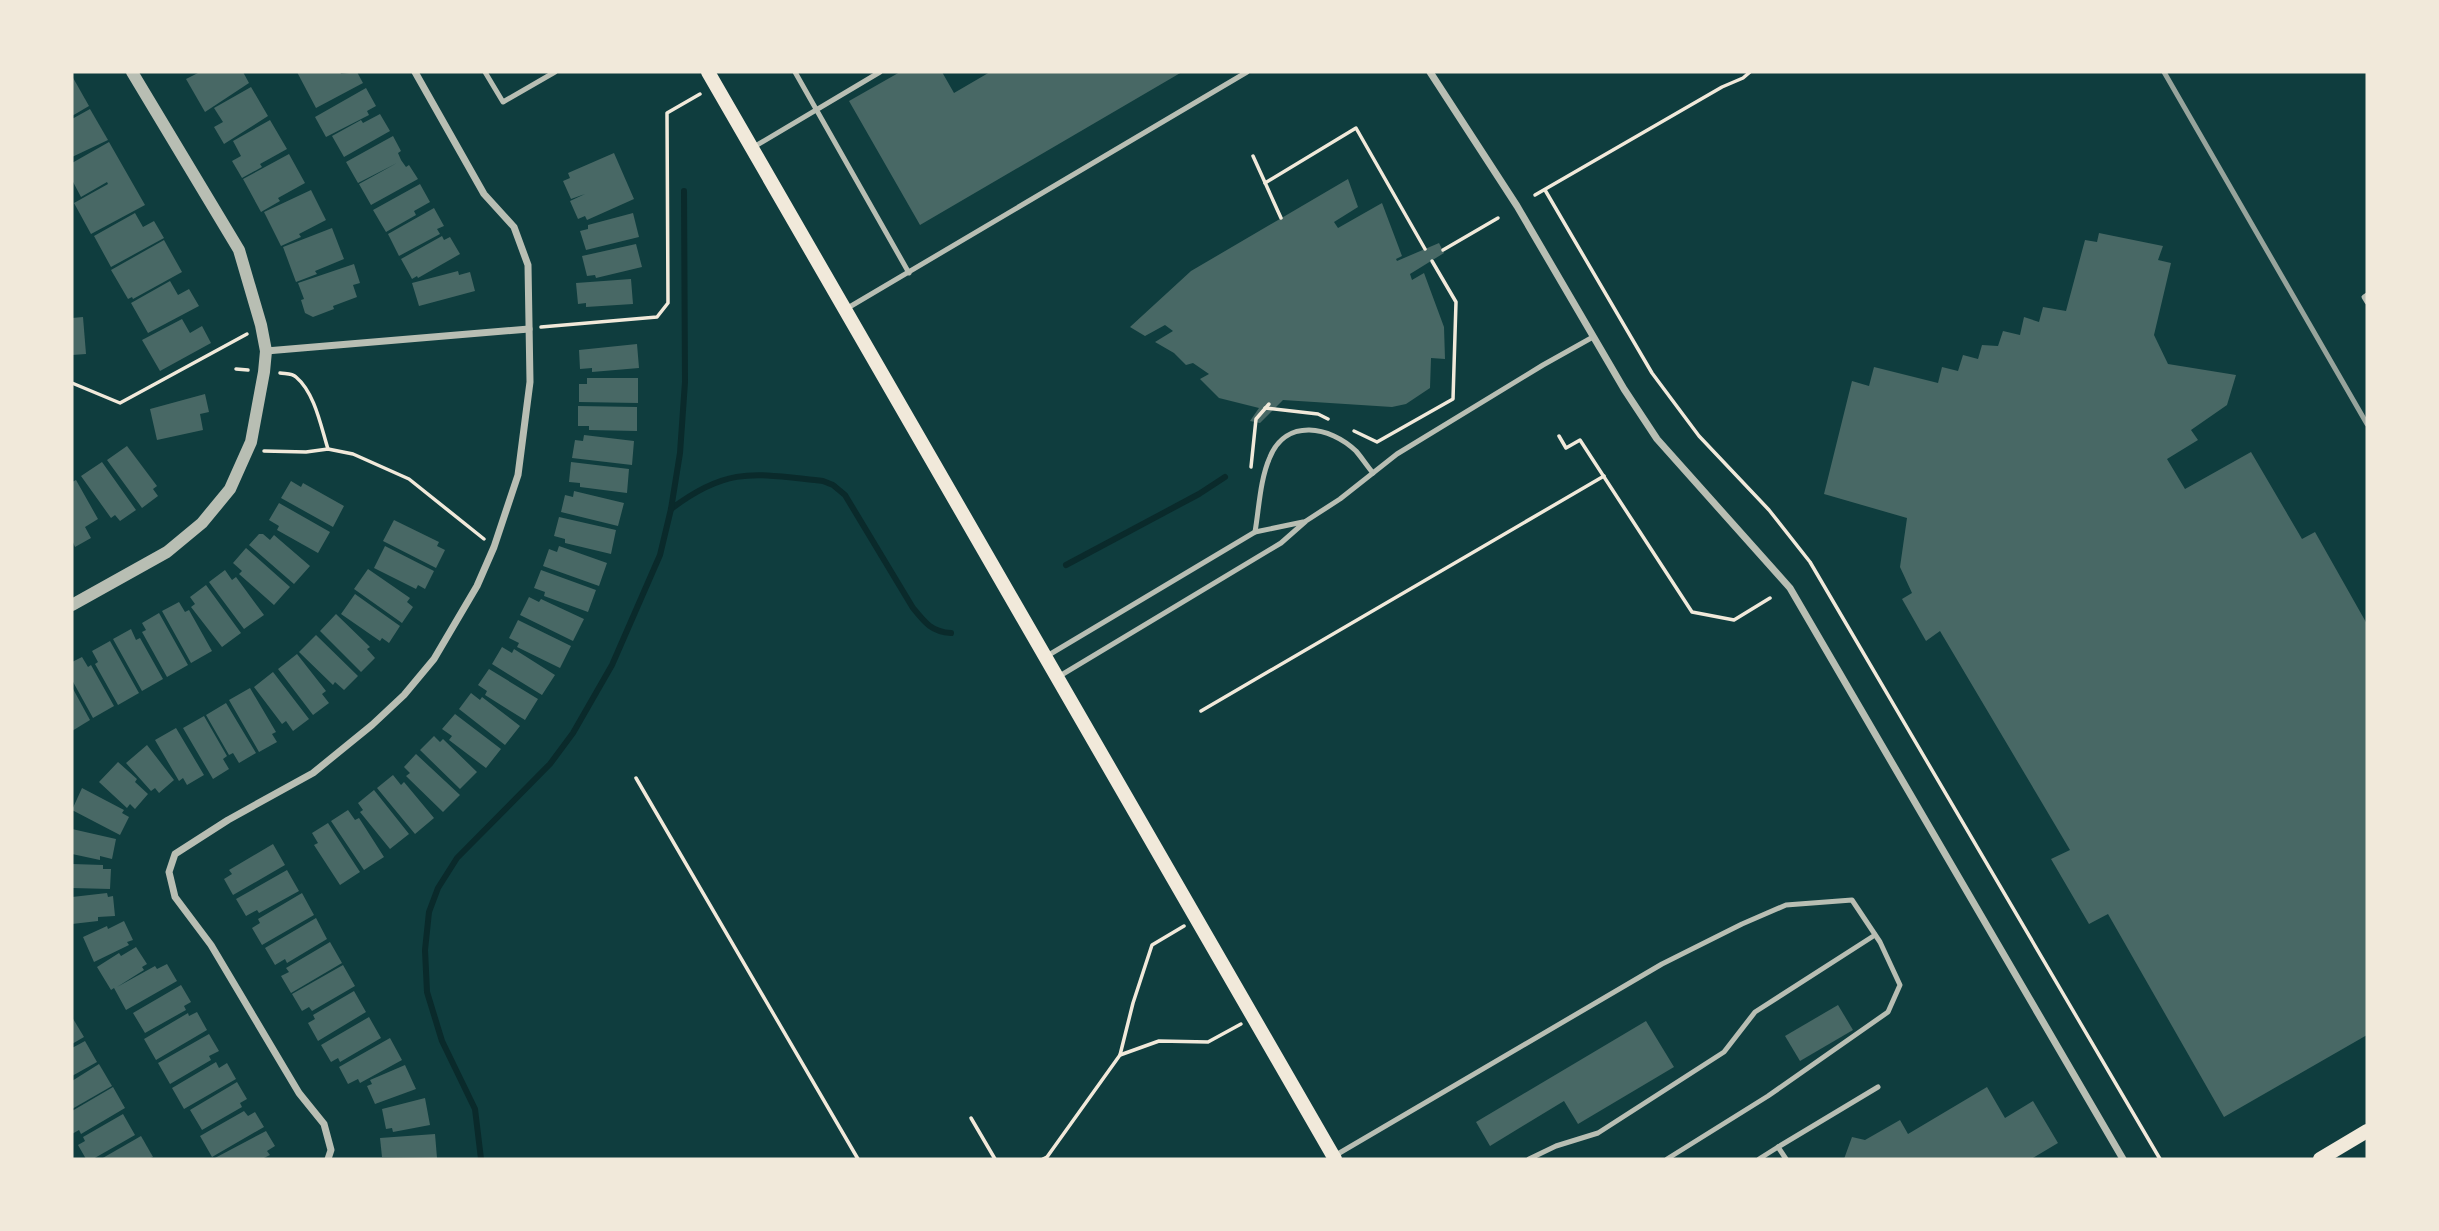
<svg xmlns="http://www.w3.org/2000/svg" width="2439" height="1231" viewBox="0 0 2439 1231" font-family="'Varela Round',sans-serif">
<style>
.lines{fill:none;stroke-linecap:round;stroke-linejoin:round}
.stream{stroke:#0a2a2b;stroke-width:6}
.building{fill:#486865}
.path{stroke:#f1e9da;stroke-width:3.5}
.service{stroke:#b8beb3;stroke-width:5}
.minor{stroke:#b8beb3;stroke-width:7}
.tertiary{stroke:#b8beb3;stroke-width:12}
.secondary{stroke:#f1e9da;stroke-width:14}
.rail{stroke:#97a49c;stroke-width:5}
</style>
<rect width="100%" height="100%" fill="#0f3d3e"/>
<g class="lines">
<!-- stream -->
<g class="stream">
<path d="M671,509C729,465 756,474 823,481L833,485L845,495L913,608C925,623 932,632 951,633"/>
<polyline points="1066,565 1199,494 1225,477"/>
<polyline points="481,1159 475,1109 442,1041 427,992 425,950 429,912 438,888 457,858 550,764 573,733 612,665 660,555 671,509 680,453 685,382 684,191"/>
</g>
</g>
<!-- building -->
<g class="building">
<polygon points="200,72 243,72 249,83 205,112 186,79"/>
<polygon points="297,72 340,72 341,74 357,72 363,83 316,108"/>
<polygon points="900,72 942,72 954,93 990,72 1182,72 920,225 849,101"/>
<polygon points="72,76 89,106 72,116"/>
<polygon points="251,87 268,116 224,144 214,127 223,122 214,108"/>
<polygon points="366,88 376,106 367,111 369,115 326,137 315,117"/>
<polygon points="90,109 108,140 72,157 72,119"/>
<polygon points="380,114 390,131 344,157 332,136 361,120 363,123"/>
<polygon points="270,120 287,149 260,164 262,167 242,178 232,161 241,156 233,141"/>
<polygon points="393,136 401,151 398,153 401,160 406,167 409,165 418,179 371,205 359,184 397,163 358,183 346,162"/>
<polygon points="109,142 145,205 91,234 74,203 108,184 107,182 81,197 72,180 72,163"/>
<polygon points="614,153 634,199 587,220 585,216 578,219 570,201 585,194 571,199 563,181 570,178 568,173"/>
<polygon points="289,154 305,183 278,198 280,201 261,212 243,179"/>
<polygon points="1348,179 1358,207 1334,222 1338,228 1382,203 1402,256 1396,259 1397,261 1439,243 1444,253 1410,274 1412,280 1424,273 1444,327 1445,359 1431,358 1430,388 1406,404 1392,407 1283,400 1260,423 1250,421 1259,408 1219,398 1200,379 1209,374 1193,363 1186,365 1174,353 1155,342 1173,331 1165,325 1145,336 1130,327 1191,271"/>
<polygon points="420,184 430,202 414,211 416,215 386,232 373,210"/>
<polygon points="311,190 326,220 299,234 301,237 281,246 264,212"/>
<polygon points="434,208 444,226 437,229 440,234 399,256 388,234"/>
<polygon points="135,213 143,227 154,221 164,238 111,267 94,236"/>
<polygon points="633,213 639,237 586,250 580,231 588,229 588,225"/>
<polygon points="332,228 344,259 315,271 317,274 296,282 283,247"/>
<polygon points="2099,233 2163,246 2158,260 2171,263 2154,335 2168,364 2236,375 2227,405 2191,430 2198,440 2167,459 2185,489 2251,452 2302,539 2315,532 2367,624 2367,1035 2224,1117 2108,914 2089,924 2051,859 2070,850 1940,631 1926,641 1902,599 1912,593 1900,567 1907,518 1824,494 1852,381 1869,386 1874,367 1938,383 1942,367 1958,371 1963,355 1978,359 1982,345 1998,346 2003,331 2020,335 2024,317 2039,322 2043,307 2066,311 2085,240 2097,242"/>
<polygon points="442,236 444,240 450,237 460,254 418,278 417,276 412,279 401,259"/>
<polygon points="164,240 182,272 133,299 132,297 128,299 111,270"/>
<polygon points="636,244 642,267 596,278 595,275 587,276 582,256"/>
<polygon points="354,264 360,283 353,285 357,297 333,306 334,309 313,317 305,313 301,300 304,299 298,283"/>
<polygon points="458,271 459,275 470,272 475,291 419,306 412,283"/>
<polygon points="631,279 633,304 586,307 586,303 578,304 576,283"/>
<polygon points="170,281 178,295 189,289 199,306 148,333 131,303"/>
<polygon points="83,317 86,354 72,355 72,318"/>
<polygon points="182,319 190,333 202,326 211,343 160,371 142,340"/>
<polygon points="637,344 639,368 592,372 592,368 580,369 579,350"/>
<polygon points="587,378 638,378 638,403 579,402 579,384 587,384"/>
<polygon points="205,394 209,412 200,414 203,430 157,440 150,409"/>
<polygon points="578,406 637,407 637,431 589,430 589,426 578,426"/>
<polygon points="584,435 634,441 632,465 572,458 575,440 583,441"/>
<polygon points="127,446 157,486 153,489 158,496 142,508 107,460"/>
<polygon points="102,462 136,510 120,521 115,515 111,518 81,476"/>
<polygon points="571,462 629,469 627,493 580,487 580,483 569,482"/>
<polygon points="76,480 98,519 85,527 91,538 75,547 72,540 72,482"/>
<polygon points="291,481 301,487 303,483 344,506 333,527 281,498"/>
<polygon points="574,491 624,503 618,526 561,512 565,495 573,497"/>
<polygon points="279,503 330,532 318,553 277,530 279,526 269,520"/>
<polygon points="559,517 616,530 611,554 565,543 565,539 554,536"/>
<polygon points="394,520 439,542 437,546 445,550 436,568 383,541"/>
<polygon points="259,534 263,534 270,540 274,535 310,566 294,584 249,545"/>
<polygon points="385,546 434,571 425,589 418,585 416,589 374,568"/>
<polygon points="559,546 607,563 599,586 543,566 549,549 557,552"/>
<polygon points="246,548 290,587 274,605 239,574 242,571 233,563"/>
<polygon points="368,569 410,598 407,602 413,607 402,623 354,589"/>
<polygon points="225,570 232,580 236,577 264,615 244,629 209,582"/>
<polygon points="541,570 596,590 588,612 544,596 545,592 534,588"/>
<polygon points="206,585 241,633 222,647 191,607 195,604 190,597"/>
<polygon points="355,594 400,626 389,643 382,638 380,641 341,614"/>
<polygon points="529,597 539,602 541,599 584,619 573,641 520,615"/>
<polygon points="179,602 185,612 189,610 212,651 191,663 162,611"/>
<polygon points="159,613 188,665 167,677 142,632 146,630 142,623"/>
<polygon points="336,614 370,647 367,649 375,658 361,672 320,631"/>
<polygon points="518,620 571,646 560,668 517,647 519,643 509,638"/>
<polygon points="131,629 136,640 140,638 163,679 142,691 113,639"/>
<polygon points="316,635 358,676 344,690 335,682 333,685 299,652"/>
<polygon points="110,641 139,693 118,705 95,664 98,662 92,651"/>
<polygon points="502,647 512,653 514,649 555,675 542,695 492,664"/>
<polygon points="297,654 326,691 322,694 329,703 313,715 278,669"/>
<polygon points="82,657 88,667 91,665 114,706 93,718 72,680 72,662"/>
<polygon points="489,669 538,699 525,720 485,695 487,691 478,685"/>
<polygon points="273,672 309,719 293,731 286,721 282,724 254,687"/>
<polygon points="72,687 90,720 72,731"/>
<polygon points="250,688 276,732 272,734 277,742 259,752 229,700"/>
<polygon points="471,693 480,700 482,697 520,726 505,745 459,709"/>
<polygon points="226,703 256,753 239,763 233,753 229,755 206,715"/>
<polygon points="455,714 501,749 486,768 449,740 452,736 442,729"/>
<polygon points="204,716 227,756 223,759 229,769 213,779 183,728"/>
<polygon points="176,728 204,775 187,785 183,778 179,781 155,740"/>
<polygon points="434,736 440,742 443,739 477,772 460,789 420,750"/>
<polygon points="147,745 174,780 159,793 155,788 151,791 126,763"/>
<polygon points="416,754 460,795 443,812 406,776 410,773 404,767"/>
<polygon points="118,762 137,779 135,782 148,794 135,809 130,804 127,808 99,782"/>
<polygon points="393,775 401,785 404,782 434,818 415,834 377,788"/>
<polygon points="82,788 124,810 122,813 129,817 120,835 72,810"/>
<polygon points="374,790 409,834 390,849 360,812 363,810 358,803"/>
<polygon points="348,810 355,820 359,818 384,857 364,870 331,821"/>
<polygon points="328,823 360,872 340,885 314,845 318,843 312,833"/>
<polygon points="72,829 116,839 112,859 100,856 100,860 72,854"/>
<polygon points="273,844 285,865 233,895 224,879 232,874 229,870"/>
<polygon points="72,864 103,865 103,869 111,869 110,889 72,888"/>
<polygon points="287,870 299,891 259,913 257,910 246,916 236,899"/>
<polygon points="107,893 108,897 113,896 115,916 98,917 98,921 72,924 72,897"/>
<polygon points="302,893 314,915 262,945 252,928 260,923 258,919"/>
<polygon points="316,918 327,939 287,963 285,959 275,965 265,948"/>
<polygon points="124,921 133,940 127,942 129,945 94,962 83,937 107,926 108,929"/>
<polygon points="330,942 342,963 291,993 281,976 289,972 286,968"/>
<polygon points="136,947 147,964 142,967 144,970 117,987 155,966 157,969 167,964 177,981 126,1010 114,988 111,990 97,967 119,953 121,956"/>
<polygon points="343,965 355,986 312,1011 309,1007 302,1011 292,994"/>
<polygon points="181,985 191,1002 184,1006 186,1010 145,1033 133,1013"/>
<polygon points="354,991 366,1012 318,1041 308,1023 315,1019 313,1015"/>
<polygon points="1838,1005 1853,1030 1800,1061 1785,1036"/>
<polygon points="197,1012 207,1030 156,1060 144,1039 188,1013 189,1016"/>
<polygon points="72,1017 84,1037 72,1044"/>
<polygon points="369,1017 381,1038 340,1062 338,1058 331,1062 321,1045"/>
<polygon points="1646,1021 1674,1067 1578,1124 1564,1101 1490,1146 1476,1122"/>
<polygon points="209,1034 219,1051 209,1056 211,1060 170,1084 158,1063"/>
<polygon points="390,1038 402,1060 360,1083 358,1079 348,1084 339,1067"/>
<polygon points="85,1041 97,1062 72,1076 72,1048"/>
<polygon points="216,1062 219,1068 227,1063 236,1079 184,1109 172,1088"/>
<polygon points="99,1064 112,1086 72,1109 72,1081"/>
<polygon points="405,1065 416,1089 375,1104 367,1086 372,1084 370,1080"/>
<polygon points="237,1082 247,1099 240,1103 242,1107 202,1130 190,1110"/>
<polygon points="113,1087 125,1108 81,1134 79,1130 72,1134 72,1111"/>
<polygon points="1987,1087 2005,1118 2033,1101 2058,1143 2031,1159 1844,1159 1852,1137 1865,1140 1900,1120 1908,1134"/>
<polygon points="425,1098 430,1125 393,1132 392,1128 386,1129 382,1109"/>
<polygon points="244,1111 248,1116 255,1112 264,1127 212,1157 200,1136"/>
<polygon points="123,1114 135,1135 93,1159 86,1159 78,1145 85,1141 83,1137"/>
<polygon points="266,1131 275,1146 267,1151 270,1155 262,1159 213,1159"/>
<polygon points="435,1134 437,1158 382,1157 380,1138"/>
<polygon points="141,1136 153,1157 149,1159 101,1159"/>
</g>
<g class="lines">
<!-- path -->
<g class="path">
<polyline points="1253,156 1281,218"/>
<polyline points="1265,183 1356,128 1425,249"/>
<polyline points="1545,190 1652,373 1699,436 1769,510 1810,562 2160,1159"/>
<polyline points="1535,195 1722,87 1743,78 1750,72"/>
<polyline points="1443,250 1498,218"/>
<polyline points="541,327 657,317 668,303 667,113 700,94"/>
<polyline points="236,369 248,370"/>
<path d="M280,373C286,374 292,373 296,377C315,393 321,427 328,449"/>
<polyline points="72,383 120,403 247,334"/>
<polyline points="1265,408 1318,414 1328,419"/>
<polyline points="1354,431 1377,442 1453,399 1456,302 1432,261"/>
<polyline points="1559,436 1566,448 1580,440 1692,612 1734,620 1770,598"/>
<polyline points="264,451 306,452 328,449 353,454 409,479 484,539"/>
<polyline points="1251,467 1256,419 1269,404"/>
<polyline points="1201,711 1604,476"/>
<polyline points="636,778 858,1159"/>
<polyline points="1120,1055 1159,1041 1208,1042 1241,1024"/>
<polyline points="971,1118 995,1159"/>
<polyline points="1043,1159 1047,1157 1120,1055 1133,1003 1152,945 1184,926"/>
</g>
<!-- service -->
<g class="service">
<polyline points="485,72 503,102 555,72"/>
<polyline points="795,72 909,273"/>
<polyline points="752,148 880,72"/>
<polyline points="2367,295 2364,297 2367,302"/>
<polyline points="846,309 1247,72"/>
<path d="M1255,532C1259,509 1260,479 1270,457C1286,418 1330,426 1356,451C1362,458 1367,466 1373,473"/>
<polyline points="1047,656 1255,532 1303,522"/>
<polyline points="1058,677 1281,543 1306,521 1340,499 1397,454 1543,365 1593,337"/>
<polyline points="1336,1155 1662,964 1742,924 1786,905 1852,900 1880,942 1900,985 1888,1012 1768,1096 1667,1159"/>
<polyline points="1529,1159 1556,1146 1598,1133 1724,1052 1755,1012 1875,935"/>
<polyline points="1759,1159 1778,1147"/>
<polyline points="1786,1159 1778,1147 1878,1087"/>
</g>
<!-- minor -->
<g class="minor">
<polyline points="1430,72 1517,206 1624,389 1657,439 1790,588 2123,1159"/>
<polyline points="266,351 529,329"/>
<polyline points="328,1159 331,1150 324,1124 299,1093 211,945 175,897 169,872 175,854 228,820 313,773 372,725 404,695 434,659 477,586 494,547 518,475 530,382 528,265 514,227 484,194 415,72"/>
</g>
<!-- tertiary -->
<polyline class="tertiary" points="72,605 167,552 202,523 230,489 251,442 264,372 266,351 261,325 239,250 132,72"/>
<!-- secondary -->
<g class="secondary">
<polyline points="708,72 1335,1159"/>
<polyline points="2320,1159 2367,1131"/>
</g>
<!-- rail -->
<polyline class="rail" points="2164,72 2367,424"/>
</g>
<!-- border -->
<rect width="2439" height="1231" fill="none" stroke="#f1e9da" stroke-width="147"/>
</svg>
